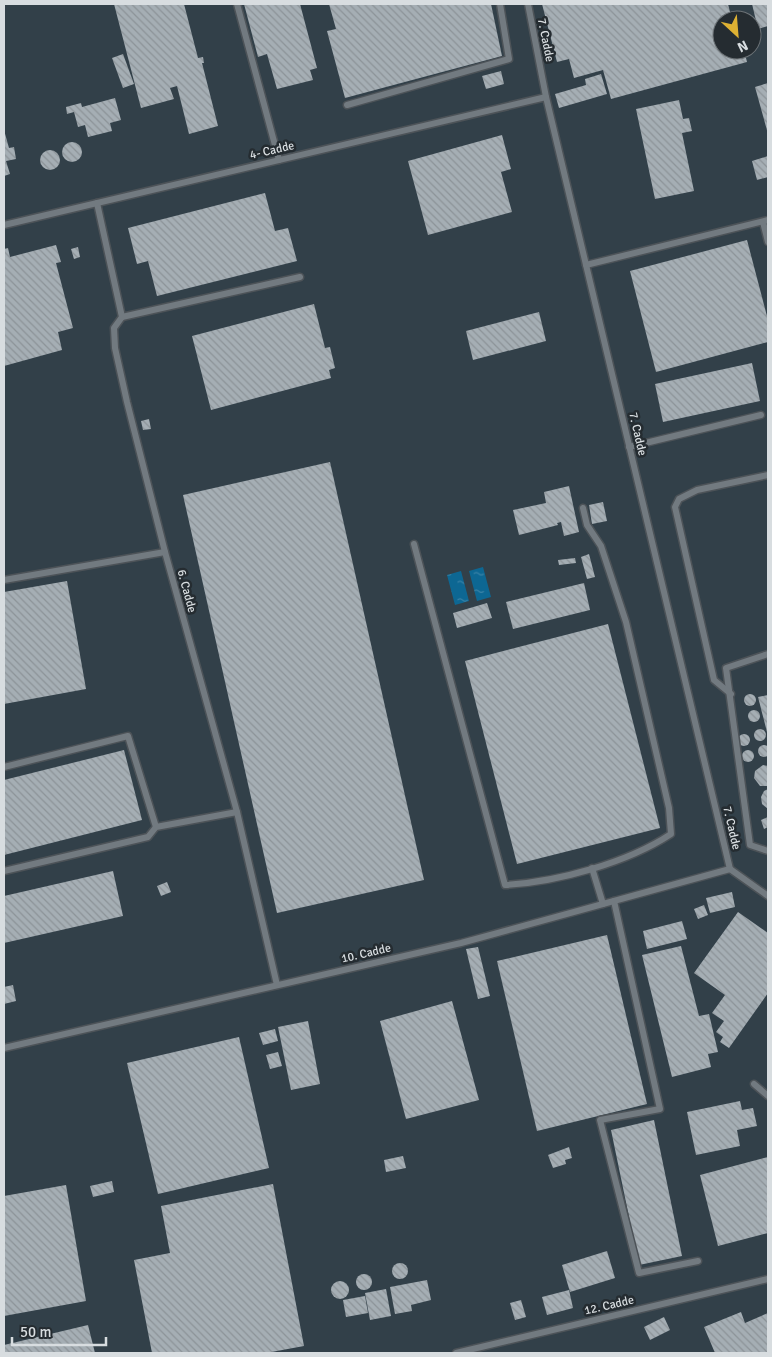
<svg xmlns="http://www.w3.org/2000/svg" width="772" height="1357" viewBox="0 0 772 1357" font-family="Signika,sans-serif">
<style>
.built{fill:#324049;fill-rule:evenodd}
.water{fill:url(#water-ripples)}
.building{fill:url(#building-back-hatch)}
.lines{fill:none;stroke-linecap:round;stroke-linejoin:round}
.service-casing{stroke:#4d5358;stroke-width:9}
.service{stroke:#727a80;stroke-width:6}
.labels{text-anchor:middle;stroke-width:5;stroke-linejoin:round;paint-order:stroke}
.street-label{font-size:12px;fill:#d8dde0;stroke:#252c31}
</style>
<defs>
<pattern id="water-ripples" width="26" height="14" patternUnits="userSpaceOnUse" patternTransform="scale(1.25)"><rect width="26" height="14" fill="#0d6793"/><path d="M2 4q2-2 4 0t4 0M15 11q2-2 4 0t4 0" fill="none" stroke="#3b83a7"/></pattern>
<pattern id="building-back-hatch" width="6" height="6" patternUnits="userSpaceOnUse" patternTransform="scale(1.25)"><rect width="6" height="6" fill="#a5aeb4"/><path d="M-1 5l2 2M0 0l6 6M5-1l2 2" fill="none" stroke="#8c9398"/></pattern>
</defs>
<rect width="100%" height="100%" fill="#2f363c"/>
<!-- built -->
<path class="built" d="M4,4H768V1353H4ZM722,20H752V50H722Z"/>
<!-- water -->
<g class="water">
<polygon points="483,567 491,597 477,601 469,571"/>
<polygon points="461,571 469,601 455,605 447,575"/>
</g>
<!-- building -->
<g class="building">
<polygon points="114,4 184,4 198,58 203,57 204,63 202,63 218,126 189,134 177,86 170,88 174,99 141,108"/>
<polygon points="244,4 300,4 317,68 310,70 313,80 277,89 267,54 258,57"/>
<polygon points="329,4 491,4 502,56 345,98 327,31 336,29"/>
<polygon points="542,4 728,4 732,20 722,20 722,50 744,50 747,62 611,99 603,70 574,78 569,59 557,62"/>
<polygon points="752,4 768,4 768,26 758,29"/>
<polygon points="123,54 134,84 123,88 112,58"/>
<polygon points="501,71 504,84 486,89 482,76"/>
<polygon points="601,74 607,94 559,108 555,94 586,85 585,79"/>
<polygon points="768,83 768,134 755,87"/>
<polygon points="115,98 121,120 110,123 112,131 88,137 85,125 78,127 74,112 67,114 66,107 81,103 82,107"/>
<polygon points="679,100 683,119 689,118 692,131 682,133 694,191 655,199 636,109"/>
<polygon points="4,130 9,148 14,147 16,159 6,161 10,174 4,176"/>
<polygon points="502,135 511,169 501,172 512,212 428,235 408,161"/>
<circle cx="72" cy="152" r="10"/>
<circle cx="50" cy="160" r="10"/>
<polygon points="768,156 768,177 757,180 752,161"/>
<polygon points="265,193 275,231 288,228 297,261 157,296 148,261 137,264 128,228"/>
<polygon points="747,240 768,320 768,342 656,372 630,271"/>
<polygon points="56,245 61,262 56,263 73,328 58,332 62,350 4,366 4,249 8,248 10,257"/>
<polygon points="78,247 80,257 74,259 71,249"/>
<polygon points="314,304 325,348 330,347 335,368 329,370 331,378 211,410 192,336"/>
<polygon points="539,312 546,341 473,360 466,331"/>
<polygon points="752,363 760,401 663,422 655,384"/>
<polygon points="149,419 151,429 143,430 141,421"/>
<polygon points="330,462 424,880 277,913 183,495"/>
<polygon points="569,486 579,532 564,536 561,522 557,523 558,525 519,535 513,510 546,503 544,492"/>
<polygon points="603,502 607,521 592,524 589,505"/>
<polygon points="589,554 595,577 587,579 581,557"/>
<polygon points="575,558 576,563 559,565 558,560"/>
<polygon points="67,581 86,689 4,704 4,592"/>
<polygon points="584,583 590,610 513,629 506,602"/>
<polygon points="487,603 492,618 457,628 453,613"/>
<polygon points="608,624 660,828 517,864 465,661"/>
<circle cx="750" cy="700" r="6"/>
<polygon points="768,695 768,736 758,697"/>
<circle cx="754" cy="716" r="6"/>
<circle cx="760" cy="735" r="6"/>
<circle cx="744" cy="740" r="6"/>
<circle cx="764" cy="751" r="6"/>
<circle cx="748" cy="756" r="6"/>
<polygon points="124,750 142,820 4,855 4,780"/>
<polygon points="763,765 768,766 767,786 760,786 754,778 755,771"/>
<polygon points="768,789 768,809 762,804 761,797 764,791"/>
<polygon points="768,817 768,827 764,829 761,820"/>
<polygon points="113,871 123,916 4,943 4,896"/>
<polygon points="167,882 171,892 161,896 157,886"/>
<polygon points="732,892 735,907 710,913 706,898"/>
<polygon points="704,905 708,915 698,919 694,909"/>
<polygon points="738,912 768,933 768,993 729,1048 720,1042 723,1037 716,1032 724,1021 712,1013 725,995 694,973"/>
<polygon points="682,921 687,939 647,949 643,931"/>
<polygon points="607,935 647,1104 537,1131 497,961"/>
<polygon points="681,946 699,1016 709,1014 718,1052 708,1054 711,1067 672,1077 642,955"/>
<polygon points="478,947 490,996 478,999 466,949"/>
<polygon points="13,985 16,1001 4,1004 4,987"/>
<polygon points="452,1001 479,1100 406,1119 380,1021"/>
<polygon points="308,1021 320,1084 291,1090 278,1027"/>
<polygon points="275,1029 278,1041 263,1045 259,1033"/>
<polygon points="239,1037 269,1168 158,1194 127,1063"/>
<polygon points="278,1052 282,1066 270,1069 266,1055"/>
<polygon points="740,1101 742,1110 753,1108 757,1126 737,1130 740,1146 696,1155 687,1112"/>
<polygon points="654,1120 682,1256 639,1265 611,1130"/>
<polygon points="569,1147 572,1158 565,1160 566,1164 553,1168 548,1155"/>
<polygon points="403,1156 406,1168 386,1172 384,1160"/>
<polygon points="768,1157 768,1233 718,1246 700,1175"/>
<polygon points="112,1181 114,1192 93,1197 90,1186"/>
<polygon points="273,1184 304,1346 266,1353 152,1353 134,1260 170,1253 161,1206"/>
<polygon points="66,1185 86,1301 4,1316 4,1196"/>
<polygon points="607,1251 615,1278 570,1292 562,1265"/>
<circle cx="400" cy="1271" r="8"/>
<circle cx="364" cy="1282" r="8"/>
<polygon points="427,1280 431,1300 411,1305 412,1311 395,1314 390,1287"/>
<circle cx="340" cy="1290" r="9"/>
<polygon points="386,1289 391,1316 370,1320 365,1293"/>
<polygon points="569,1290 573,1308 547,1315 542,1297"/>
<polygon points="365,1296 368,1313 346,1317 343,1300"/>
<polygon points="521,1300 526,1317 515,1320 510,1303"/>
<polygon points="741,1312 745,1323 768,1313 768,1353 715,1353 704,1327"/>
<polygon points="664,1317 670,1330 650,1340 644,1327"/>
<polygon points="88,1325 95,1353 4,1353 4,1345"/>
</g>
<g class="lines">
<defs>
<g id="service">
<polyline points="237,4 279,160"/>
<polyline points="528,4 546,97 730,869"/>
<polyline points="347,105 509,59 500,4"/>
<polyline points="97,203 122,317 114,328 115,348 127,402 165,552 237,812 277,985"/>
<polyline points="763,222 768,242"/>
<polyline points="4,225 546,97"/>
<polyline points="586,265 768,220"/>
<polyline points="122,317 300,277"/>
<polyline points="629,447 761,415"/>
<path d="M414,544L505,885C557,882 627,863 671,834L669,808L626,622L601,546L587,525L583,508"/>
<polyline points="4,580 165,552"/>
<polyline points="768,654 726,668 750,845 768,851"/>
<polyline points="731,694 714,680 675,507 679,499 697,490 768,475"/>
<polyline points="4,767 128,736 156,827"/>
<polyline points="592,868 603,904"/>
<polyline points="730,869 768,896"/>
<polyline points="4,871 148,837 156,827 237,812"/>
<polyline points="614,901 660,1109 600,1120 639,1273 698,1261"/>
<polyline points="4,1048 461,943 730,869"/>
<polyline points="754,1084 768,1096"/>
<polyline points="456,1353 768,1279"/>
</g>
</defs>
<!-- service casing -->
<use href="#service" class="service-casing"/>
<!-- service -->
<use href="#service" class="service"/>
</g>
<g class="labels">
<!-- street labels -->
<g class="street-label">
<text transform="translate(546 40) rotate(79)" y="4">7. Cadde</text>
<text transform="translate(272 150) rotate(-13)" y="4">4- Cadde</text>
<text transform="translate(638 434) rotate(77)" y="4">7. Cadde</text>
<text transform="translate(187 591) rotate(75)" y="4">6. Cadde</text>
<text transform="translate(732 828) rotate(77)" y="4">7. Cadde</text>
<text transform="translate(366 953) rotate(-13)" y="4">10. Cadde</text>
<text transform="translate(609 1305) rotate(-13)" y="4">12. Cadde</text>
</g>
</g>
<!-- border -->
<rect width="772" height="1357" fill="none" stroke="#d8dde0" stroke-width="10"/>
<!-- north arrow -->
<g transform="translate(737 35) rotate(154)"><circle r="24" fill="#252c31" stroke="#6d7377"/>
<path d="M0-4L9 19L0 12L-9 19Z" fill="#deb133"/>
<text y="-8" font-size="14" font-weight="bold" text-anchor="middle" fill="#d8dde0">N</text>
</g>
<!-- scale -->
<path d="M12 1337v8h94v-8" fill="none" stroke="#d8dde0" stroke-width="2.5"/>
<text x="20" y="1337" font-size="15" fill="#d8dde0" stroke="#252c31" stroke-width="4" paint-order="stroke">50 m</text>
</svg>
